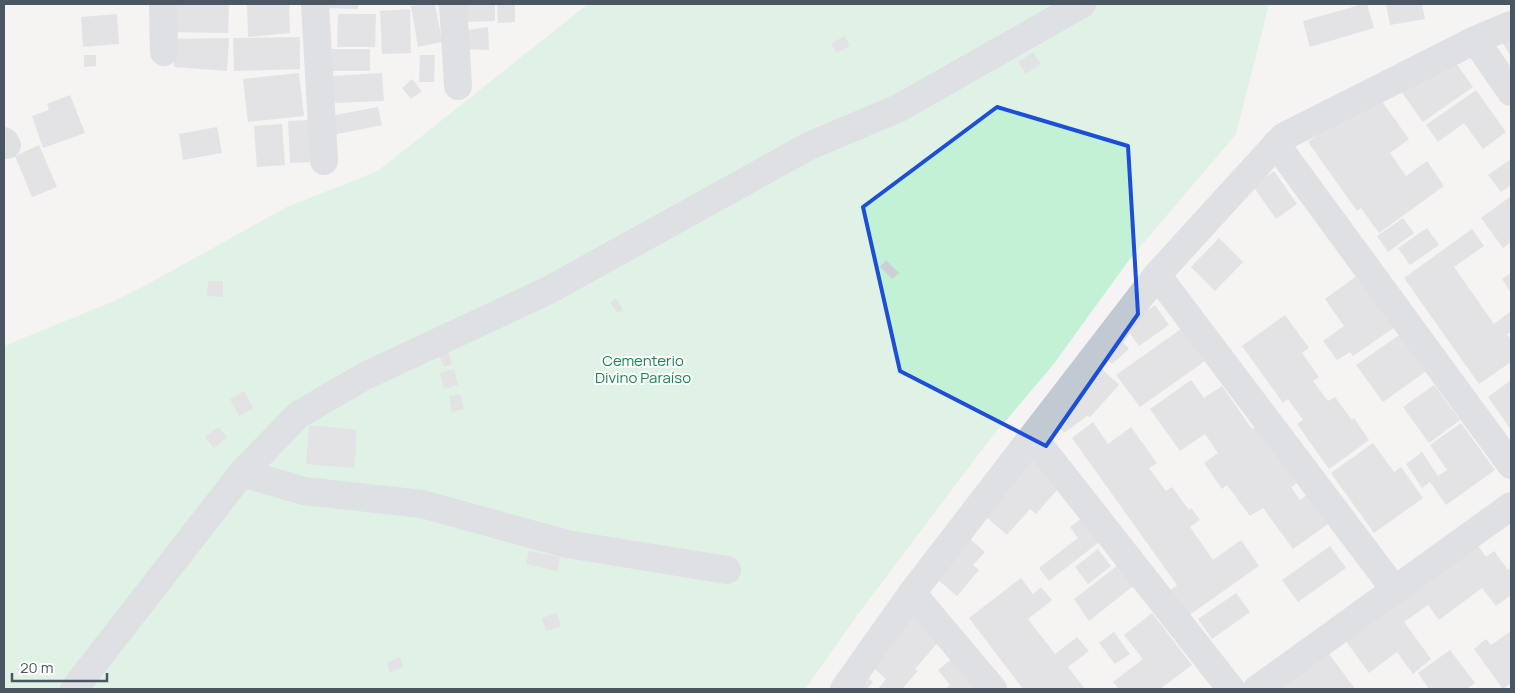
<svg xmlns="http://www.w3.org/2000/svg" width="1515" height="693" viewBox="0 0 1515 693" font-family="Manrope,sans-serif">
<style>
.green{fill:#c3f1d5}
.building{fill:#cdcfd5}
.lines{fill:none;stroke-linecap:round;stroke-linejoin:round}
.minor{stroke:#c1cad2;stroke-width:28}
.marked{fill:none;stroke:#1d4ed8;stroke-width:4;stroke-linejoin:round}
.labels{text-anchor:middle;stroke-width:4;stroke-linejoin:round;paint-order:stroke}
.park-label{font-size:15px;fill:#17864f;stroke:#fff}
</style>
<rect width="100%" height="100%" fill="#f5f3f3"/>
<!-- green -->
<polygon class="green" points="588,4 1269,4 1236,134 1129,260 1053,365 991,438 858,614 805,689 4,689 4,346 112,302 150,283 287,207 378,171"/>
<!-- building -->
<g class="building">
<polygon points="170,4 229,4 228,33 168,32"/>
<polygon points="247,4 289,4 290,33 248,37"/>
<polygon points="323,4 358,4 358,9 322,8"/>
<polygon points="423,4 435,4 442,42 418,47 411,6"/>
<polygon points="462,4 495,4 495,21 462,22"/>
<polygon points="497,4 515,4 515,22 498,23"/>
<polygon points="1363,4 1367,4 1374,28 1310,47 1303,21"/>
<polygon points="1386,4 1422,4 1425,19 1390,25"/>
<polygon points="410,9 411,53 382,54 380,11"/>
<polygon points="117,14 119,44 83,47 81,17"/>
<polygon points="338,14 376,14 375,47 337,47"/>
<polygon points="488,27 489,50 464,49 460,31"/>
<polygon points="1511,32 1511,56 1500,39"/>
<polygon points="845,36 850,46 836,53 831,43"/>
<polygon points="300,37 300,69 234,71 233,38"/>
<polygon points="229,38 227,71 174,67 172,39"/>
<rect x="332" y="49" width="38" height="22"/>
<polygon points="1033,52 1041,64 1026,74 1018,62"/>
<polygon points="84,55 96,55 96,66 84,67"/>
<polygon points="420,55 435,55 434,82 419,82"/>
<polygon points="1450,55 1473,87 1423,122 1400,90"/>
<polygon points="299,73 304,116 248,122 243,79"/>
<polygon points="382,73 384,101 334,103 332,76"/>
<polygon points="412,79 422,91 411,99 402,88"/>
<polygon points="1476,90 1506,132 1483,149 1464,123 1438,142 1426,125"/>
<polygon points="1376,93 1409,139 1390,153 1406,176 1427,161 1444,186 1379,233 1361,208 1357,211 1308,142"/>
<polygon points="70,95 85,133 43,148 32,116 49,110 47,104"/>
<polygon points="378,107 382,125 333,135 330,116"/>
<polygon points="310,120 312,162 290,163 288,121"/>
<polygon points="282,124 285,165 257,167 254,126"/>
<polygon points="217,127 222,153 183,160 179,134"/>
<polygon points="39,145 57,187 32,197 15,156"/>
<polygon points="1511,159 1511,185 1501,192 1488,175"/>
<polygon points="1274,171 1297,204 1276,219 1253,186"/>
<polygon points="1511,196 1511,242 1503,248 1481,218"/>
<polygon points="1403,218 1414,233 1388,252 1377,236"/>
<polygon points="1427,228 1439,245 1410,265 1398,248"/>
<polygon points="1472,229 1484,246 1454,267 1494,324 1511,311 1511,332 1507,334 1511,340 1511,362 1479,384 1404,278"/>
<polygon points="1219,238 1243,262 1215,291 1191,267"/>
<polygon points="886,260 899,273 892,279 880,267"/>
<polygon points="1511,273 1511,293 1502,279"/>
<polygon points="1358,275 1395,327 1353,356 1350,352 1337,360 1323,341 1344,326 1325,299"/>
<polygon points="208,281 223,281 223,297 207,296"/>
<polygon points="616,298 623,310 617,313 610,302"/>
<polygon points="1155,305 1169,325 1139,346 1125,327"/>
<polygon points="1285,315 1309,348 1302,353 1319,377 1313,381 1328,401 1335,397 1352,420 1354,418 1369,440 1329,469 1297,424 1303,420 1288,399 1283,403 1242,346"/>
<polygon points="1181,329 1205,361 1140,407 1116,375"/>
<polygon points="1402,333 1428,370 1383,402 1356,365"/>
<polygon points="1119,338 1129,349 1112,364 1103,353"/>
<polygon points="448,351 452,364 444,367 439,355"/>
<polygon points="1097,364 1119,385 1090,417 1087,416 1064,433 1051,420"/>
<polygon points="454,369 458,385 444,389 440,373"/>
<polygon points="1191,380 1204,398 1222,386 1252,429 1260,424 1300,481 1291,487 1300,500 1308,494 1328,524 1293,549 1263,508 1250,516 1227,485 1222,489 1204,463 1218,453 1205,434 1180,451 1150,409"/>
<polygon points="1511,380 1511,430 1488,397"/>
<polygon points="1434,385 1460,420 1429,443 1403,407"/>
<polygon points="244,391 253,408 239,416 230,399"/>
<polygon points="461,394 464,409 452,412 449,396"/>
<polygon points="1093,422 1108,444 1131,427 1157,463 1149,468 1166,491 1172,487 1189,510 1191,508 1200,520 1190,527 1213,560 1241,540 1259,566 1188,616 1169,591 1177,585 1072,438"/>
<polygon points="1461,423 1495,470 1446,505 1430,482 1422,488 1406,464 1422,452 1438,476 1447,470 1430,445"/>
<polygon points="309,425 357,430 354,468 306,464"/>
<polygon points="218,427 227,437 214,448 205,437"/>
<polygon points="1373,443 1394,472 1401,467 1423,498 1374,533 1331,473"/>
<polygon points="1034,453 1065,481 1036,514 1030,509 1007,535 985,516"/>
<polygon points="1089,513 1107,536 1049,581 1039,568 1078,538 1070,527"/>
<polygon points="963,533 985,552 973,565 979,570 957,596 929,572"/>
<polygon points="1471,536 1486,557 1494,551 1508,570 1511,567 1511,595 1496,606 1482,588 1439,620 1428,605 1404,622 1431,659 1413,674 1397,652 1369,673 1340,633"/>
<polygon points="1330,546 1346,568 1298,602 1282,580"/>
<polygon points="1098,549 1111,566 1088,584 1075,567"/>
<polygon points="529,551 560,557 558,571 526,564"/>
<polygon points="1122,562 1137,583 1089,621 1074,599"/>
<polygon points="1021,578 1033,594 1041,587 1052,600 1028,619 1055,654 1077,637 1089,651 1068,667 1085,689 1023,689 969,618"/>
<polygon points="1236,593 1250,612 1212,639 1198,619"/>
<polygon points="909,611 941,639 915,669 918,671 902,689 878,689 886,679 866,661"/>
<polygon points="556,613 561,626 546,631 542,618"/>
<polygon points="1152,613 1192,665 1160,689 1119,689 1113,682 1143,659 1124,635"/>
<polygon points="1511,631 1511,683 1503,689 1474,649 1486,639 1491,645"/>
<polygon points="1114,632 1130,654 1115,664 1099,643"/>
<polygon points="1321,643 1355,689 1284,689 1275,677"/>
<polygon points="1450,650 1475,683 1467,689 1429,689 1418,673"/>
<polygon points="400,657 403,667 390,673 387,663"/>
<polygon points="953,658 978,689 945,689 950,685 938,670"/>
<polygon points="863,675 873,682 867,689 862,689 856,683"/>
</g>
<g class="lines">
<!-- minor -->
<g class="minor">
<polyline points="163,4 164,52"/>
<polyline points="315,4 324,161"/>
<polyline points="453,4 458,86"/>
<polyline points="1475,40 1511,92"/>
<polyline points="4,141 7,145"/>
<polyline points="1276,144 1511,465"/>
<polyline points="1157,275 1395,590"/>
<polyline points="1033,437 1231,689"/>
<polyline points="242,473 304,491 422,504 567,544 727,570"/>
<polyline points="912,593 993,689"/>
<polyline points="74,689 242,473 298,415 365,376 549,290 809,146 899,108 1082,4"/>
<polyline points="844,689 912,593 1157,275 1283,137 1475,40 1511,25"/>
<polyline points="1257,689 1511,506"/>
</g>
</g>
<!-- marked area -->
<path d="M0 0H1515V693H0ZM997,107L1128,146L1138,314L1046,446L900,371L863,207Z" fill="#f5f3f3" fill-opacity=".55" fill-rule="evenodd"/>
<path class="marked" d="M997,107L1128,146L1138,314L1046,446L900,371L863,207Z"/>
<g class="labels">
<!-- park labels -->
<g class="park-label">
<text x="643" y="366">Cementerio<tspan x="643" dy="17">Divino Paraíso</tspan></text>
</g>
</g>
<!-- border -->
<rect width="1515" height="693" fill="none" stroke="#4a5661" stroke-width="10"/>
<!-- scale -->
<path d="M12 673v8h95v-8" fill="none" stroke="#4a5661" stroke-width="2.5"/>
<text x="20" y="673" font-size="15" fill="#4a5661" stroke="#ffffff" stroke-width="4" paint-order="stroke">20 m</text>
</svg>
